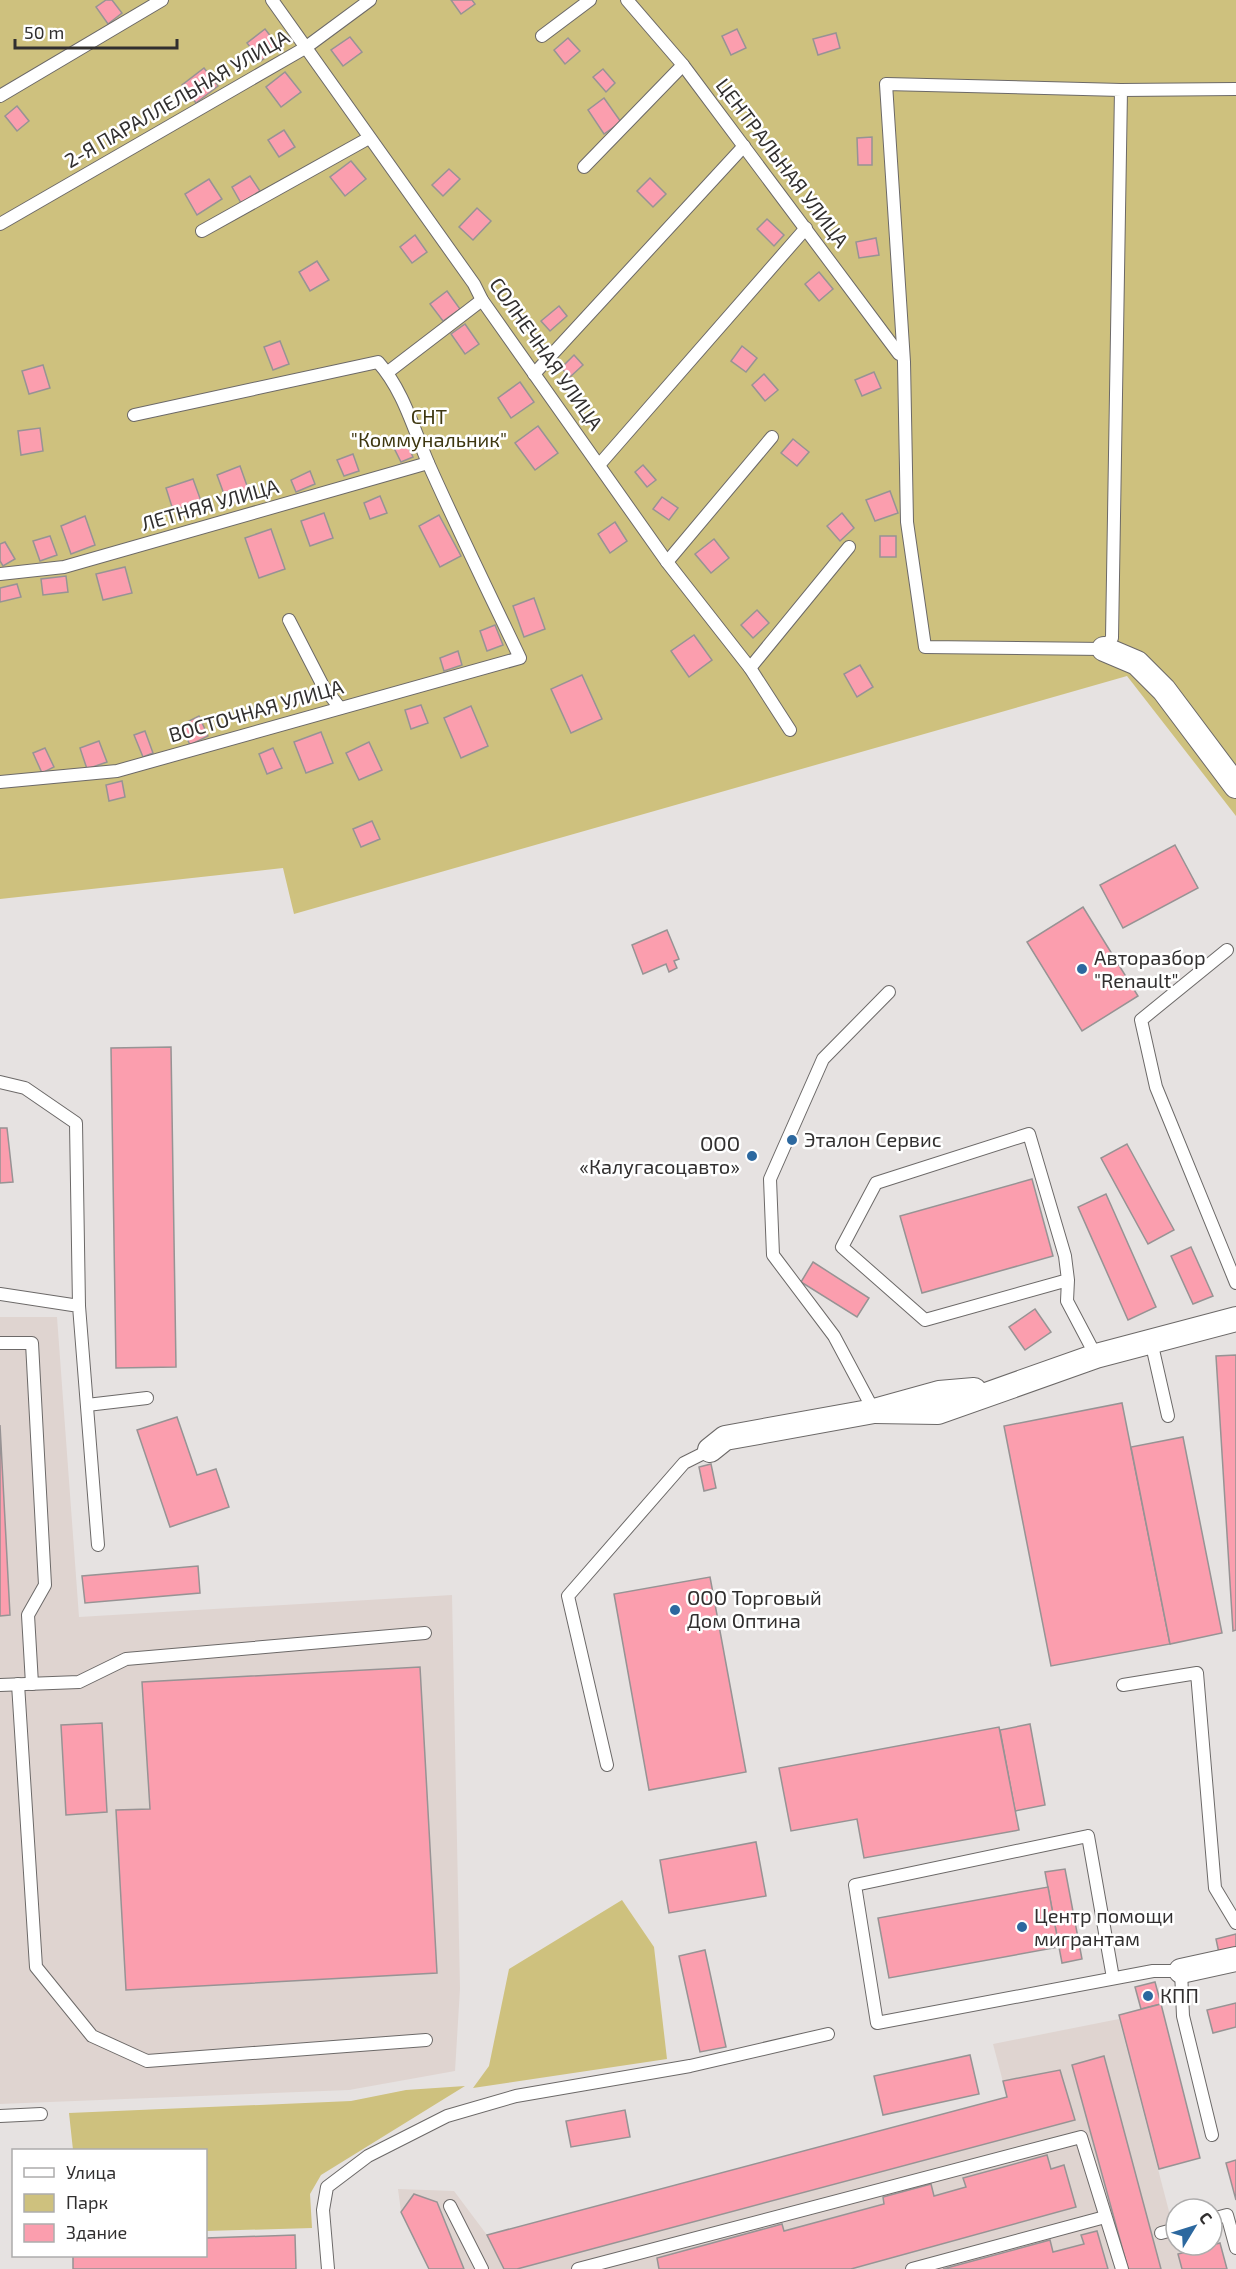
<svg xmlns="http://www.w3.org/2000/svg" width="1236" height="2269" viewBox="0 0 1236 2269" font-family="'Exo 2',sans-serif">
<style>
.built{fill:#dfd4d0}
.green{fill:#cec17e}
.building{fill:#fb9eae;stroke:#979394;stroke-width:1.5}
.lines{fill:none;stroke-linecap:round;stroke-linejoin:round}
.lane-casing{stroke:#6c6968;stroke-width:14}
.street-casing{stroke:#6c6968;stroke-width:26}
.lane{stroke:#fff;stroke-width:12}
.street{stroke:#fff;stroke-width:24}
.poi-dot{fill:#2c689f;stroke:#fff;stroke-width:2}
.labels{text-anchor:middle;stroke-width:5;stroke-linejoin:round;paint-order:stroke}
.street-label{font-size:20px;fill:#312f2f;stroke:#fff}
.park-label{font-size:20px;fill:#3e3710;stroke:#fff}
.poi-label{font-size:20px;fill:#312f2f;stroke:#fff;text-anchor:start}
</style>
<rect width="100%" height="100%" fill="#e6e2e1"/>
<!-- built -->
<g class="built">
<polygon points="0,1317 57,1317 79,1617 452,1595 460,1989 455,2071 349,2090 0,2104"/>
<polygon points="1119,2019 1184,2269 429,2269 401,2212 398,2189 454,2191 487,2235 1007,2097 993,2044"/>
</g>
<!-- green -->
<g class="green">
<polygon points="0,0 1236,0 1236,816 1127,676 294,914 283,868 0,899"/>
<polygon points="622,1900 654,1947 667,2059 473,2088 489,2066 509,1969"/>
<polygon points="465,2086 321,2175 310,2194 312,2228 206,2231 206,2150 73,2150 69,2113 351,2101 406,2090"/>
</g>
<!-- building -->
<g class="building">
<polygon points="106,0 112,0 122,13 108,24 96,7"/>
<polygon points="451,0 472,0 475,4 461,14"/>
<polygon points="265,29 279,47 261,61 247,43"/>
<polygon points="737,29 746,48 731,55 722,36"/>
<polygon points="836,33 840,48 818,55 813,39"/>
<polygon points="350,37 362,52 343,66 331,50"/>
<polygon points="568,38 580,51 565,64 554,50"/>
<polygon points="204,68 218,86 196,103 182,85"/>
<polygon points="603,69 615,83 606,92 593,77"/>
<polygon points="285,72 301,92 281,107 266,87"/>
<polygon points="604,98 621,122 604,134 588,110"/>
<polygon points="17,106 29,121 17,131 5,116"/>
<polygon points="284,130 295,147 279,157 268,140"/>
<polygon points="872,137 872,165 858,165 857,138"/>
<polygon points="351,161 366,179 345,196 330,177"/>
<polygon points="449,169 460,179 443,196 432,185"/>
<polygon points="250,176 260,191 241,203 232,187"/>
<polygon points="650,178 666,194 653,207 637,191"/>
<polygon points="209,179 222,199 197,215 185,194"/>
<polygon points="477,208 491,221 473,240 459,227"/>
<polygon points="767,219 784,235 774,246 757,229"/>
<polygon points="415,235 427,252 412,263 400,247"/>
<polygon points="876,238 879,255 859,258 856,242"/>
<polygon points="317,261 329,280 310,291 299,272"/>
<polygon points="819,272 833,289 819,301 805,284"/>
<polygon points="447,291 460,309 443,321 430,304"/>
<polygon points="559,306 567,316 550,331 541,321"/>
<polygon points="465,324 479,344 465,354 451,334"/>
<polygon points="280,341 289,364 273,370 264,347"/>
<polygon points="742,346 757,358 746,372 731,361"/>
<polygon points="574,355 583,365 570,377 561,368"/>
<polygon points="43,365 50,388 29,394 22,371"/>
<polygon points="874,372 881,388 862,396 855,380"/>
<polygon points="764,374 778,390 765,401 752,385"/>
<polygon points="520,382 534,402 511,418 498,398"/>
<polygon points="538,426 558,453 535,470 515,443"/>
<polygon points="40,428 43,451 21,455 18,431"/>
<polygon points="793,439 809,452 797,466 781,453"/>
<polygon points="406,442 413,457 401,462 394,448"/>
<polygon points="353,454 359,471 344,476 337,460"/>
<polygon points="643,465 656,480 647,487 635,472"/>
<polygon points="240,466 251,497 228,505 217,475"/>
<polygon points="310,471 315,484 296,492 291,480"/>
<polygon points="193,479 201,501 173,510 166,488"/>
<polygon points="890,491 898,513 875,521 866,500"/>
<polygon points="380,496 387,513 370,519 364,503"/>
<polygon points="662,497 678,508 669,520 653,509"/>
<polygon points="324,513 333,538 310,546 301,521"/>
<polygon points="842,513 854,528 840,541 827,526"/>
<polygon points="439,515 461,556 440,567 419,526"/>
<polygon points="85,516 95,545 71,554 61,526"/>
<polygon points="615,522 627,541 610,553 598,534"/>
<polygon points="271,529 285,569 259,578 245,538"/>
<polygon points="50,536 57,555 40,561 33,541"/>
<rect x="880" y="536" width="16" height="21"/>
<polygon points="714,539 729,558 711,573 695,554"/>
<polygon points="5,542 15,559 3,566 0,561 0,544"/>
<polygon points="125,567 132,593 103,600 96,574"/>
<polygon points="66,576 68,592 43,595 41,579"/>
<polygon points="17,584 21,597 0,602 0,588"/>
<polygon points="534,598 545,629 524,637 513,606"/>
<polygon points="757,610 769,623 753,638 741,625"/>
<polygon points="495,625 503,645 487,651 480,631"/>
<polygon points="694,635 712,660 689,677 671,651"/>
<polygon points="458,651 462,665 444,671 440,658"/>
<polygon points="860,665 873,687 857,697 844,674"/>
<polygon points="582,675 602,719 571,733 551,689"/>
<polygon points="421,705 428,723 411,729 405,710"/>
<polygon points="471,706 488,746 461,758 444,718"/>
<polygon points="199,716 208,736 190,745 181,725"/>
<polygon points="145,731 153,753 143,757 134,735"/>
<polygon points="321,732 333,763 306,773 294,742"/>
<polygon points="99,741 107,762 87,769 80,748"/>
<polygon points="369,742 382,770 359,780 346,753"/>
<polygon points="45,748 54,767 42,773 33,753"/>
<polygon points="273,748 282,768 267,774 259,754"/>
<polygon points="122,781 125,797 109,801 106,785"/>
<polygon points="372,821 380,839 361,847 353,829"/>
<polygon points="1175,845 1198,888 1123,928 1100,885"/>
<polygon points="1083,907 1138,996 1082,1031 1027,942"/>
<polygon points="667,930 679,959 674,961 677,968 669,972 666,964 643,974 632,945"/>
<polygon points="171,1047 176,1367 116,1368 111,1048"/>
<polygon points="0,1128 7,1128 13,1182 0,1183"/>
<polygon points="1127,1144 1174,1230 1148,1244 1101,1158"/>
<polygon points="1032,1179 1053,1256 922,1293 900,1216"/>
<polygon points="1106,1194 1156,1307 1128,1320 1078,1207"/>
<polygon points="1191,1247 1213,1296 1193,1304 1171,1256"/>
<polygon points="813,1262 869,1298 857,1317 801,1282"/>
<polygon points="1035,1309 1051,1332 1025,1350 1009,1327"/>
<polygon points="1236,1355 1236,1630 1233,1631 1216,1356"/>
<polygon points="1122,1403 1170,1644 1051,1666 1004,1426"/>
<polygon points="177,1417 197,1475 216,1469 229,1507 170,1527 137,1430"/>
<polygon points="0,1425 10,1615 0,1616"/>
<polygon points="1183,1437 1222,1633 1170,1644 1131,1447"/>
<polygon points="711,1464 716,1488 704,1491 699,1467"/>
<polygon points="198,1566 200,1593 85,1603 82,1576"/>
<polygon points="710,1577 746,1772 649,1790 614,1594"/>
<polygon points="420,1667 437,1973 126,1990 116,1810 150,1809 142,1682"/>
<polygon points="102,1723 107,1812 66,1815 61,1725"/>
<polygon points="1030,1724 1045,1805 1015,1811 1000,1730"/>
<polygon points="999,1727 1019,1830 864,1858 857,1819 791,1831 779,1768"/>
<polygon points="756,1842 766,1896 669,1913 660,1860"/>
<polygon points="1065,1869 1082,1959 1062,1963 1045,1872"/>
<polygon points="1048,1887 1059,1947 889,1978 878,1918"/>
<polygon points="1236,1934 1236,1949 1219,1953 1216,1939"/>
<polygon points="705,1950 726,2047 700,2052 679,1956"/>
<polygon points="1155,1982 1161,2004 1141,2009 1135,1987"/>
<polygon points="1236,2003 1236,2027 1213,2033 1207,2010"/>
<polygon points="1161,2004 1200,2158 1159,2169 1119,2015"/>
<polygon points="970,2055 979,2094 883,2115 874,2076"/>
<polygon points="1104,2056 1161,2269 1128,2269 1072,2065"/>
<polygon points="1060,2070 1075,2120 517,2269 504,2269 487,2235 1007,2097 1003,2081"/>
<polygon points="625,2110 630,2137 571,2147 566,2121"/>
<polygon points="1047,2155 1051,2169 1064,2165 1076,2207 851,2269 659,2269 657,2258 782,2224 784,2231 884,2204 883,2197 931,2184 934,2196 966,2187 963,2178"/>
<polygon points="1236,2160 1236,2200 1226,2163"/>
<polygon points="414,2194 437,2202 464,2269 429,2269 401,2212"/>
<polygon points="1097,2231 1108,2269 943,2269 1050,2240 1053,2252 1084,2244 1081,2235"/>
<polygon points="295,2235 296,2269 73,2269 73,2256 206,2256 206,2238"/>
<polygon points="1220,2243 1227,2269 1182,2269 1178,2254"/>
</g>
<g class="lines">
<defs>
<g id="lane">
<polyline points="272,0 474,284 482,300 667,562 750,668 790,730"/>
<polyline points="627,0 683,65 899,354"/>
<polyline points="542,36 590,0"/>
<polyline points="1121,90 1112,638 1104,649 925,647 907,522 904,362 886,84 1121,90 1236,89"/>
<polyline points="0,96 162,0"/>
<polyline points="584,167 683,65"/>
<polyline points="0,224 305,48 370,0"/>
<polyline points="202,231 369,138"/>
<polyline points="388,372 482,300"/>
<polyline points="534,374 744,146"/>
<polyline points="599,465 806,228"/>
<polyline points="667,562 772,437"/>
<polyline points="0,574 64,567 428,463"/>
<polyline points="289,620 323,686 340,708"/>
<polyline points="750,668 849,547"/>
<path d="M0,782L117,771L520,658C489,593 458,530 429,465C414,431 404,391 378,362L134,415"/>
<polyline points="1227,950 1141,1020 1156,1087 1236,1283"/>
<polyline points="0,1082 25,1088 76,1123 79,1306"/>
<polyline points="1068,1280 925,1320 842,1247 876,1183 1029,1134 1065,1256 1068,1280 1067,1301 1096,1356"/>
<polyline points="0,1294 79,1306 98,1545"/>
<polyline points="1151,1341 1168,1416"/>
<polyline points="0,1343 32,1343 45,1585 28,1615 32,1684"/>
<polyline points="87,1405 147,1398"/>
<polyline points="874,1411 834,1336 773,1255 770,1179 823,1059 889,992"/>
<polyline points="18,1684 36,1967 92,2036 147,2061 426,2040"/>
<polyline points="0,1685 79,1682 126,1659 425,1633"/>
<polyline points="1123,1685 1197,1673 1215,1888 1236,1923"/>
<polyline points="607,1765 568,1596 684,1463 710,1450"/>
<polyline points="1113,1978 1088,1836 855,1885 877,2023 1153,1971 1181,1971 1183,2016 1212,2135"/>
<polyline points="0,2116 41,2114"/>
<polyline points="450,2206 482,2269"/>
<polyline points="1212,2219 1227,2215 1236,2248"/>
<polyline points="1161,2233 1176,2229"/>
<polyline points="328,2269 323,2210 327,2187 368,2156 447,2116 516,2096 690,2066 828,2034"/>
<polyline points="578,2269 1081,2137 1122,2269"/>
<polyline points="912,2269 1105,2217"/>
</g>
<g id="street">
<polyline points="1104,649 1137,663 1164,690 1236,786"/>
<polyline points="874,1411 938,1412 1096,1356 1236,1319"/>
<polyline points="710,1450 725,1438 874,1411 939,1393 974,1390"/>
<polyline points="1181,1971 1236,1959"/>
</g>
</defs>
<!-- lane casing -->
<use href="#lane" class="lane-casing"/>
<!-- street casing -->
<use href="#street" class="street-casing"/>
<!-- lane -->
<use href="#lane" class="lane"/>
<!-- street -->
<use href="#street" class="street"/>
</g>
<!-- markers -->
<g class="poi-dot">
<circle cx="1082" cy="969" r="6"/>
<circle cx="792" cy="1140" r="6"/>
<circle cx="752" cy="1156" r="6"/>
<circle cx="675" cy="1610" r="6"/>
<circle cx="1022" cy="1927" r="6"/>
<circle cx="1148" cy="1996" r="6"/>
</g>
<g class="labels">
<!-- street labels -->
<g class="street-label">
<text transform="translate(177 99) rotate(-30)" y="7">2-Я ПАРАЛЛЕЛЬНАЯ УЛИЦА</text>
<text transform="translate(782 163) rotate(53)" y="7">ЦЕНТРАЛЬНАЯ УЛИЦА</text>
<text transform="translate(546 354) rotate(55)" y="7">СОЛНЕЧНАЯ УЛИЦА</text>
<text transform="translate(210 505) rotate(-16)" y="7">ЛЕТНЯЯ УЛИЦА</text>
<text transform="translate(256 711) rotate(-16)" y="7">ВОСТОЧНАЯ УЛИЦА</text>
</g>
<!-- park labels -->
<g class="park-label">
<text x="429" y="424">СНТ<tspan x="429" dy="23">"Коммунальник"</tspan></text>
</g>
<!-- poi labels -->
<g class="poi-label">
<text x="1094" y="965">Авторазбор<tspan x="1094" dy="23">"Renault"</tspan></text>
<text x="804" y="1147">Эталон Сервис</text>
<text x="740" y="1151" text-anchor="end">ООО<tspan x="740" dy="23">«Калугасоцавто»</tspan></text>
<text x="687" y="1605">ООО Торговый<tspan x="687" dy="23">Дом Оптина</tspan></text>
<text x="1034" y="1923">Центр помощи<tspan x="1034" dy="23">мигрантам</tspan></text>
<text x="1160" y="2003">КПП</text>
</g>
</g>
<!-- legend -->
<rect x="12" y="2149" width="195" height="108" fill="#ffffff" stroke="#adacac" stroke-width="1.5"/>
<rect x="24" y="2168" width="30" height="9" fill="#ffffff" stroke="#adacac" stroke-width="1.5"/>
<text x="66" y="2179" font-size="18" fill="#312f2f">Улица</text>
<rect x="24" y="2194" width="30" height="18" fill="#cec17e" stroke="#adacac" stroke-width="1.5"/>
<text x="66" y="2209" font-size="18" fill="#312f2f">Парк</text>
<rect x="24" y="2224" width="30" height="18" fill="#fb9eae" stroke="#adacac" stroke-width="1.5"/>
<text x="66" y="2239" font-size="18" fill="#312f2f">Здание</text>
<!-- north arrow -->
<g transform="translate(1194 2227) rotate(52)"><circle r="28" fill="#ffffff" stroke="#adacac" stroke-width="1.5"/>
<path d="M0-4.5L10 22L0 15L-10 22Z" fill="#2c689f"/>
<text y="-9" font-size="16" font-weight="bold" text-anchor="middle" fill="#312f2f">С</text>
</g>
<!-- scale -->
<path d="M15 39v9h162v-9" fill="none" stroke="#312f2f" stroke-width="3"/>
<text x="24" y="39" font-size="18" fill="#312f2f" stroke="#ffffff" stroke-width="4.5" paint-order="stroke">50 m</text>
</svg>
